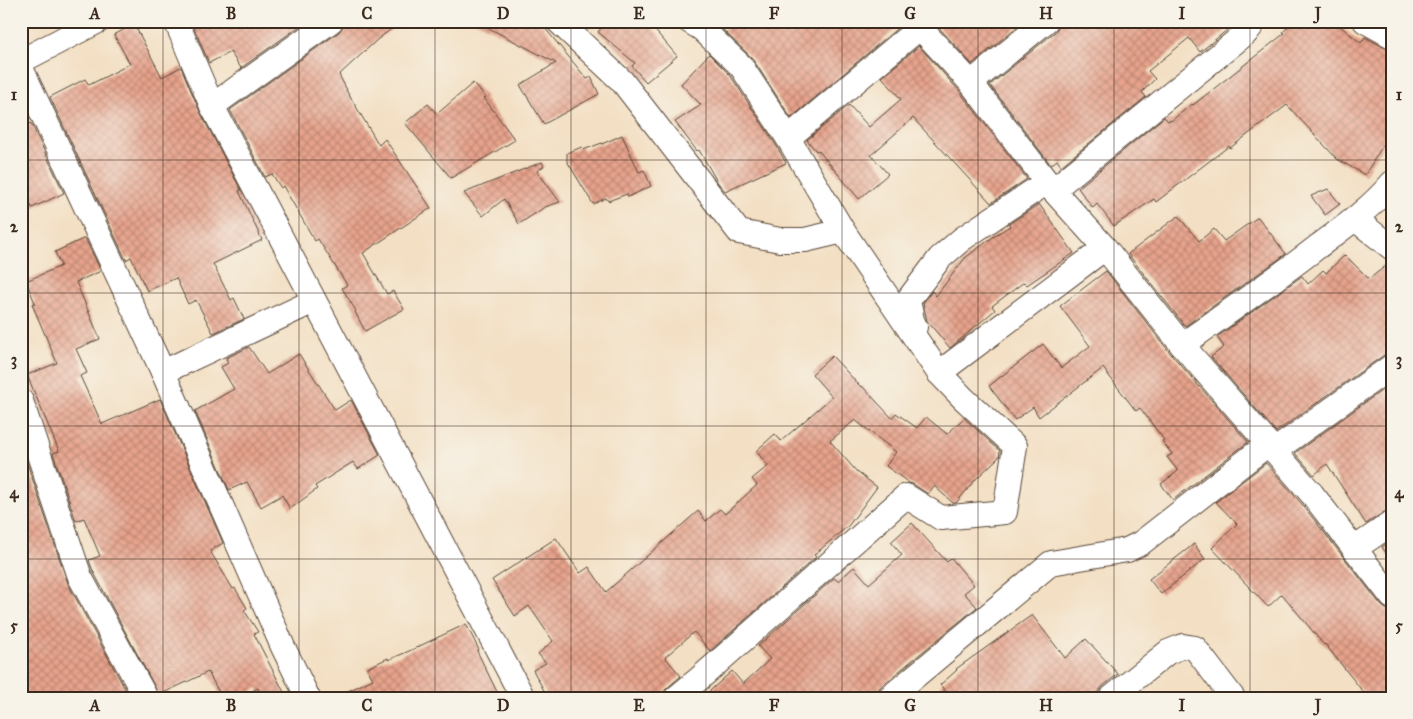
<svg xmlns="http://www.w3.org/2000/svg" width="1413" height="719" viewBox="0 0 1413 719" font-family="'IM FELL Great Primer',serif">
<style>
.building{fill:url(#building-cross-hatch)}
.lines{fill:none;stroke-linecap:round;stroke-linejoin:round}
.minor-casing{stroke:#574537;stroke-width:26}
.minor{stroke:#fff;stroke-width:24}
.grid{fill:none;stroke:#3b2a1e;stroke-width:1;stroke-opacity:0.55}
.neatline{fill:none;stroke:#3b2a1e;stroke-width:2}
.grid-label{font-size:16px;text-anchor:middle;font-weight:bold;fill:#3b2a1e}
</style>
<defs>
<pattern id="building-cross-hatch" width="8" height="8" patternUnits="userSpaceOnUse" patternTransform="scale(1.25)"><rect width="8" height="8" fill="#e7a38c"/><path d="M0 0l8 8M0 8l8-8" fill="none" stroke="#bc8572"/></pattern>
</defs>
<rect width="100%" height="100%" fill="#f7f3e8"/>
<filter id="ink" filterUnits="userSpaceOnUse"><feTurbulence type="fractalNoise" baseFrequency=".02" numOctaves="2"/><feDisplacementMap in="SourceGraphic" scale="10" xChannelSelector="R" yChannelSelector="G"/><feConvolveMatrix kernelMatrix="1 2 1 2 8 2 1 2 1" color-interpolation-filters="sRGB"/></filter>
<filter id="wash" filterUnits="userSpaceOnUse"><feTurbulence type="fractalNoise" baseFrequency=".0096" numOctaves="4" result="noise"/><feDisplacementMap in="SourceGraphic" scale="20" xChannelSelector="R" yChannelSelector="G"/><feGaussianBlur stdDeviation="1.12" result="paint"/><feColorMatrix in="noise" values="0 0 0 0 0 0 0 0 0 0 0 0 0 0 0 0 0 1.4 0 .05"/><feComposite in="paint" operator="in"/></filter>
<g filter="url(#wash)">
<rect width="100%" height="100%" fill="#f3dfc3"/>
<g id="blocks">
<!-- building -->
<g class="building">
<polygon points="191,21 307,21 241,68 230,52 209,63"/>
<polygon points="349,21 402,21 378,39 339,75 347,90 346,90 379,145 385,139 431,208 363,253 387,294 393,291 404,309 365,331 355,312 356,311 342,288 347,285 318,239 315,241 283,186 281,188 272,174 265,177 230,110 339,32 344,24"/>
<polygon points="475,21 539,21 587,79 591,77 599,94 544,124 520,85 556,63"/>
<polygon points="607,21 647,21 677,56 646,82 632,66 635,63 598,32"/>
<polygon points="734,21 901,21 901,25 791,118 752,58 723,30"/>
<polygon points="933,21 1024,21 972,64"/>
<polygon points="1059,21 1238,21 1200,52 1189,38 1148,71 1155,79 1142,92 1146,97 1061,166 1057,160 1051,165 990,85 1055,32 1059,26"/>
<polygon points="1294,21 1334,21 1361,43 1365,37 1385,48 1392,50 1392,130 1365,175 1337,159 1287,105 1230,148 1229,146 1156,202 1154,199 1114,226 1097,204 1093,208 1078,188 1164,117 1168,121 1170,120 1171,121 1192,104 1193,105 1285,33 1283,32"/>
<polygon points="134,24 162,77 181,67 200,112 241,190 239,191 262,240 213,264 231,300 234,298 244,319 213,333 196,300 188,304 176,278 147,291 131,257 126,260 50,97 85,79 89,85 130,64 114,35"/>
<polygon points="919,46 960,92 1027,179 991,203 913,118 871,155 888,174 859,199 818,150 816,151 807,140 849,105 869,127 901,99 882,77"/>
<polygon points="709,54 730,75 776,145 786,163 725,191 718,183 699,150 697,151 675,122 701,105 681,84"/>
<polygon points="473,83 486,97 484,98 515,140 451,178 405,123 428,104 437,114"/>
<polygon points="31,123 64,193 32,208 31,205 21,210 21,128"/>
<polygon points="622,135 639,172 644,170 651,186 628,197 627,194 608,201 606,198 593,204 567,161 567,153 582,147 583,150 602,143 602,144"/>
<polygon points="542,162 544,166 537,171 560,202 545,207 519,224 504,199 483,216 464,193"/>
<polygon points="1328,189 1340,204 1325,215 1311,196"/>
<polygon points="1039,204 1074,253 1027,285 1024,282 992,306 995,310 950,348 927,321 923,303 932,291 936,296 965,258 997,234 1010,226 1009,224"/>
<polygon points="1178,216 1199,241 1214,229 1224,241 1258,217 1286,254 1185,326 1128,254"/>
<polygon points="85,238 101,271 76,282 100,339 76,349 87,373 80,376 102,424 160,399 223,543 210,551 233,589 235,588 247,608 244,610 258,632 254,634 287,698 263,698 258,688 238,698 222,698 208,672 159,695 93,571 89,560 100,556 84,518 76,521 53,453 59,451 27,375 57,363 32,304 35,303 26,281 61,266 55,252"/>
<polygon points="1345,255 1369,279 1392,261 1392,352 1384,355 1276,432 1211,357 1224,347 1217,337 1302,276 1308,284 1323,270 1326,273"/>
<polygon points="1106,271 1171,354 1248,442 1173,500 1161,484 1178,471 1167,457 1172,454 1162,441 1164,440 1140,408 1136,411 1103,368 1039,417 1033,407 1015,420 989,386 1043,344 1061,368 1090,346 1060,306"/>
<polygon points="249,347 267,374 299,354 335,410 351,400 380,455 358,469 353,462 315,486 317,489 290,509 282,495 261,507 247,482 229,490 195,411 234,389 221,367 228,363 226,358"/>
<polygon points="832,356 861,387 862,386 892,418 896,413 917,428 926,417 947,434 964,418 1000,451 999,457 975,480 956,503 953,503 934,486 928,494 913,484 909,483 886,466 896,452 855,420 830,441 857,472 877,487 849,525 814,555 816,557 710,651 694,632 665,657 681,676 667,688 663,693 663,698 548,698 533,670 546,663 538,654 553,641 529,606 515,616 492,580 556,538 580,573 589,567 606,592 698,511 706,521 720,509 725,514 757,485 752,479 768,466 756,451 775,434 781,441 832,397 812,374"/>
<polygon points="1388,386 1392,392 1392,509 1384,512 1366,524 1327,464 1314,475 1295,453"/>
<polygon points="27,463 68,584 130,698 21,698 21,466"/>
<polygon points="1266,463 1301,503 1381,605 1386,609 1392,610 1392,698 1368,698 1325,644 1324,645 1282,594 1268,607 1212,548 1237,524 1216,502"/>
<polygon points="912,523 947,562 951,558 974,585 964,593 977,607 880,687 873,698 702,698 732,671 743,684 770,659 758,646 834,578 838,581 854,567 869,584 902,555 891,542"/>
<polygon points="1392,540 1392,562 1382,547"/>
<polygon points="1194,544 1205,559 1161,594 1149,579"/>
<polygon points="1032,615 1065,658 1086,639 1118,674 1102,687 1093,698 952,698 940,685 957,670 956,669"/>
<polygon points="466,624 479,650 477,651 500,698 334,698 373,679 367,668 388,658 388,660 407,652"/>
</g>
</g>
</g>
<g filter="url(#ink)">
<use href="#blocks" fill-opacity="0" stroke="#574537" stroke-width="1"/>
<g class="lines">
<defs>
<g id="minor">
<polyline points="176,21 212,106 523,698"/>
<polyline points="558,21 622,81 739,232 780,240 805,240 843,231"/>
<polyline points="914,21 971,83 1053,190 1105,248 1182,345 1312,494 1392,597"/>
<polyline points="1365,21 1392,36"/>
<polyline points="21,61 98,21"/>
<polyline points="21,68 163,372 283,647 308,698"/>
<polyline points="971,83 1046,21"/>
<polyline points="212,106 331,21"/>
<polyline points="788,138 919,28"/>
<polyline points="1053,190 1246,33 1255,21"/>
<polyline points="1355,219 1392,248"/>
<polyline points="915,327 912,320 908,300 940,258 962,239 1047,182"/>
<path d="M1182,345C1227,313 1272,282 1316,248C1343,228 1371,208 1392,183"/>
<polyline points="163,372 314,301"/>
<polyline points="939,373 1105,248"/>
<polyline points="21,401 80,577 146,698"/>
<polyline points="1274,451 1392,366"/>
<polyline points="1354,549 1392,523"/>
<polyline points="676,698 700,678 906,496 941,518 1005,512 1015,446 963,398 939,373 843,231 788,138 741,66 702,29 689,21"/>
<polyline points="889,698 1051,563 1127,550 1141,543 1268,444"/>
<polyline points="1111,698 1168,652 1183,646 1195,648 1233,698"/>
</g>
</defs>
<!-- minor casing -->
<use href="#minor" class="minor-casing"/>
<!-- minor -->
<use href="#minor" class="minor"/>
</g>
</g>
<!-- grid -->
<path class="grid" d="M163,21V698M299,21V698M435,21V698M571,21V698M706,21V698M842,21V698M978,21V698M1114,21V698M1250,21V698M21,160H1392M21,293H1392M21,426H1392M21,559H1392"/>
<!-- margin -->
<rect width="1413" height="719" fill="none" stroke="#f7f3e8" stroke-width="55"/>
<rect x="28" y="28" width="1358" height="664" class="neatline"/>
<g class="grid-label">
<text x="95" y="19">A</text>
<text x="231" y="19">B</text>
<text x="367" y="19">C</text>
<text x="503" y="19">D</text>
<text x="639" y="19">E</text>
<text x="774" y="19">F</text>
<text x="910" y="19">G</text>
<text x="1046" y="19">H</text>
<text x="1182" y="19">I</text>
<text x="1318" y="19">J</text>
<text x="14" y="100">1</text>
<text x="1399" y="100">1</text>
<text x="14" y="232">2</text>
<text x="1399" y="232">2</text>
<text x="14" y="365">3</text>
<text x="1399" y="365">3</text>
<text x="14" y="498">4</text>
<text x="1399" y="498">4</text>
<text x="14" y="631">5</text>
<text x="1399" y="631">5</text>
<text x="95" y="711">A</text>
<text x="231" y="711">B</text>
<text x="367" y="711">C</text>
<text x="503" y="711">D</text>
<text x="639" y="711">E</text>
<text x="774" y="711">F</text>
<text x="910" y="711">G</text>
<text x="1046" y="711">H</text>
<text x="1182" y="711">I</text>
<text x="1318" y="711">J</text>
</g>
</svg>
